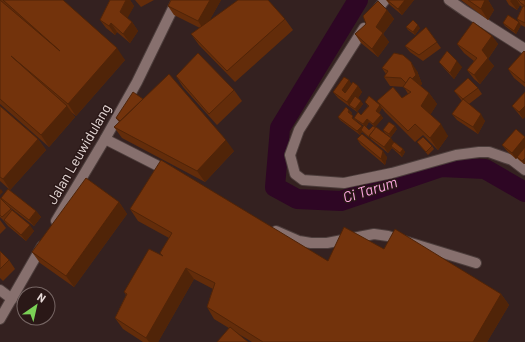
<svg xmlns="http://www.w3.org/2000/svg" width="525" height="342" viewBox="0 0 525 342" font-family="Barlow,sans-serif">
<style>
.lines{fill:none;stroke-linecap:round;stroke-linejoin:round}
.river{stroke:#2e0624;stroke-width:20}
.minor-casing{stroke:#4c3d3b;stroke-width:12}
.minor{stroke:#87706e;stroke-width:10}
.wall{fill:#632c0a}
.shaded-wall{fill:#502408}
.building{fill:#73330c;stroke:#502408}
.labels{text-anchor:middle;stroke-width:3;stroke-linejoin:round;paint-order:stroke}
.street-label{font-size:14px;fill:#e7dad8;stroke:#2a1817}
.water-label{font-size:15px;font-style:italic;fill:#fca5e0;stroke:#2a1817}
</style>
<rect width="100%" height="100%" fill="#342120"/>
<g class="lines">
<!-- river -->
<polyline class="river" points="358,0 280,128 275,187 297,199 341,201 441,167 485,169 525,192"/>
<defs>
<g id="minor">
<polyline points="449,0 465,11 525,49"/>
<polyline points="373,15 385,0"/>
<polyline points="364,28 299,130 290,155 295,174 303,180 344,183 392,173 456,155 479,152 489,152 506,158 512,160 525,170"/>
<polyline points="105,139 170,172"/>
<polyline points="56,221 105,139 137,82 177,0"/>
<polyline points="276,231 299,241 311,243 327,243 374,234 388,236 476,263"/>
<polyline points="0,290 12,299"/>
<polyline points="0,319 42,246"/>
</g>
</defs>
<!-- minor casing -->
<use href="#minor" class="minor-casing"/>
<!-- minor -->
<use href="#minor" class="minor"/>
</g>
<!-- wall -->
<g class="wall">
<polygon points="0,0 63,0 125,60 76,116 71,112 75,117 49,147 0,104"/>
<polygon points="110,0 130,0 134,6 127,18 132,22 138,31 130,43 117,32 115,35 106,28 100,20"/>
<polygon points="135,0 154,0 141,7"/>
<polygon points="171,0 221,0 209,21 285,19 293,30 235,82 199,45 191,34 200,28 174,15 168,6"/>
<polygon points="386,0 414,0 402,15 390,5"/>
<polygon points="461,0 488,0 494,10 488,20"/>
<polygon points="506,0 525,0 525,27 521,25 516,34 505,26 503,23 519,22 517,19 522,7 520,5 517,10 509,5"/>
<polygon points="387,10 394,19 383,34 389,42 378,57 361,43 355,34"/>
<polygon points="406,27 420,28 415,35 408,30"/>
<polygon points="426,27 441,48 423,61 410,52 405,46"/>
<polygon points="492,36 498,44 488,59 494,66 480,84 474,79 467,70 474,61 464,53 457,44"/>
<polygon points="525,52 525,87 514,78 508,69"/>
<polygon points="439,62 462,67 454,79 444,68"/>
<polygon points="382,68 417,71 422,84 420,86 429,93 437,104 430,115 448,136 438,150 423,135 415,142 385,112 382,108 379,113 383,118 375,127 369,122 366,127 369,130 394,142 403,149 405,152 402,157 392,148 388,153 362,132 360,135 340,120 338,117 349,110 352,113 350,115 355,120 363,127 364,126 357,121 354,118 361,115 368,106 365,102 379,104 377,101 402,98 408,94 404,87 390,86 384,77 386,74"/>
<polygon points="176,76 234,90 242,101 217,125 183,87"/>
<polygon points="349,80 351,84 358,86 362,92 358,98 363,104 357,112 338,98 333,92"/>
<polygon points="478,88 482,94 469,104 485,121 478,134 457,120 452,114 462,101 459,97 454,91"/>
<polygon points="525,92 523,119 517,112 512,106"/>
<polygon points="0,106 38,139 46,150 10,190 0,181"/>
<polygon points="116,118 234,151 205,182 122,138 114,127 119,122"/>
<polygon points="397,129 391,137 385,133 383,130"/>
<polygon points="525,137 525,164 524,164 519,160 517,158 516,159 507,151 502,145"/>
<polygon points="357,139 387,157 385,165 361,145"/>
<polygon points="417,142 432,146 434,149 428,155"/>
<polygon points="0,198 5,203 1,198 36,211 41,217 34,226 7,205 34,231 26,241 8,226 4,221 0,217"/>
<polygon points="119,202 127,214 74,287 40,263 32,252"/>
<polygon points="130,209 328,261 384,249 501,294 509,305 487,342 252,342 214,319 207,307 213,289 194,279 158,342 143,342 123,329 115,318 126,295 124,292 161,255 160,253 169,238 138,221"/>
<polygon points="0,220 6,228 0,234"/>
<polygon points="0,251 9,260 15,269 3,281 0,278"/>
</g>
<!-- shaded-wall -->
<g class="shaded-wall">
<polygon points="126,0 130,0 134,6 126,21 120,12"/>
<polygon points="210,0 221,0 204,30 198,21"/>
<polygon points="405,0 414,0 402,15 398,9"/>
<polygon points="485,0 488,0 494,10 488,20 481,9"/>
<polygon points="511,0 517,0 520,5 517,10 510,1"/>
<polygon points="387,10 394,19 383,34 389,42 378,57 372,49 376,27"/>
<polygon points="132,22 138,31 130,43 123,34"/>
<polygon points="519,22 521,25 516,34 514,31"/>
<polygon points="111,23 117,32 115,35 109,26"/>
<polygon points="418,25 420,28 415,35 413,32"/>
<polygon points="492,36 498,44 488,59 494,66 480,84 474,75 482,50"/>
<polygon points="117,48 125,60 76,116 68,104"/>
<polygon points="457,61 462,67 454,79 450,73"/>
<polygon points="411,62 417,71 422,84 414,93"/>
<polygon points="349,80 353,87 346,97 342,90"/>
<polygon points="358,86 362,92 352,107 349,105 347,102"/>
<polygon points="429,93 437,104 429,117 421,106"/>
<polygon points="361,101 363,104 357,112 355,109"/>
<polygon points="380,105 382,108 378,114 376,111"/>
<polygon points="67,106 75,117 49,147 41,135"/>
<polygon points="525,106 525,117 523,119 519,112"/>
<polygon points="349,110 352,113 350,116 348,112"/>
<polygon points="481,114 485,121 478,134 473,127"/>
<polygon points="381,115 383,118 375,127 373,124"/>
<polygon points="367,119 369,122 365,128 363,124"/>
<polygon points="441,124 448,136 438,150 430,138"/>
<polygon points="362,126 364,129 361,130 362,132 360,135 357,131"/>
<polygon points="395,126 397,129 391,137 389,134"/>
<polygon points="525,137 525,148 516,159 512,153"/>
<polygon points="391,138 395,144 391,146 392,148 388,153 384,147"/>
<polygon points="38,139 46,150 10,190 3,179"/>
<polygon points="226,140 234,151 205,182 197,171"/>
<polygon points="403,149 405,152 402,157 400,153"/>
<polygon points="383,151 387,157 385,165 381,159"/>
<polygon points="525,158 525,164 524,164 522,161"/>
<polygon points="1,189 3,192 0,195 0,190"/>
<polygon points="119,202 127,214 74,287 66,276"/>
<polygon points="36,211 41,217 34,226 29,220"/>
<polygon points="30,225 34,231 26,241 21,235"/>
<polygon points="186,268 194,279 158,342 149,342 146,338"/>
<polygon points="501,294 509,305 487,342 473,342"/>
</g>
<!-- building -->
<g class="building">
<polygon points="0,0 60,51 3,0 63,0 117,48 68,104 11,56 67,106 41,135 0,99"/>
<polygon points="110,0 126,0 120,12 132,22 123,34 111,23 109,26 100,20"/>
<polygon points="171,0 210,0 198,21 168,6"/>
<polygon points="238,0 268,0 285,19 227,71 191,34"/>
<polygon points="387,0 405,0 398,9"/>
<polygon points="468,0 485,0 481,9"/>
<polygon points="518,0 525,0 525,6 521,3"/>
<polygon points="378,1 387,10 376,27 383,33 372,49 355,34 366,24 363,16"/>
<polygon points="523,6 525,7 525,23 517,19"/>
<polygon points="508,15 519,22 514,31 503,23"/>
<polygon points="413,20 418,25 413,32 406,27"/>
<polygon points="473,22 492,36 482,50 488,58 474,75 467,70 477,58 457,44"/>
<polygon points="426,27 437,42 419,55 405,46"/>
<polygon points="447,51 457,61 450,73 439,62"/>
<polygon points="524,51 525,52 525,83 508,69"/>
<polygon points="198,53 234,90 209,114 176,76"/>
<polygon points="394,53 403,55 411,62 416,75 412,79 410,77 406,83 401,78 384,77 388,71 382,68"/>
<polygon points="169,74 226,140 197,171 114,127"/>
<polygon points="344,77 349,80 342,90 345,93 353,82 358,86 347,102 333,92"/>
<polygon points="410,77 429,93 421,106 441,124 430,138 415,124 408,131 377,101 393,87 402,98 411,92 403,87"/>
<polygon points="468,78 478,88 463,99 481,114 473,127 452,114 463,99 454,91"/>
<polygon points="133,92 143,99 120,121 116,118"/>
<polygon points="525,92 525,106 519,112 512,106"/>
<polygon points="355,96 361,101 355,109 349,105"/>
<polygon points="369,96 380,105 376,111 381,115 373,124 367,119 363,124 354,118 358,112 361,115 369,106 365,102"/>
<polygon points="0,106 38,139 3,179 0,177"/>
<polygon points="346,107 349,110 348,112 353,116 352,118 362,126 357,131 338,117"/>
<polygon points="389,122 395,126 389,134 383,130"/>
<polygon points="364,125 369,130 373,126 376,128 369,136 371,139 361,130"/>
<polygon points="376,127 391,138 384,147 369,136"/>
<polygon points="516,129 525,137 512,153 502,145"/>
<polygon points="362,134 383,151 381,159 357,139"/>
<polygon points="423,137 432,146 426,152 417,142"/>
<polygon points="394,142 403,149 400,153 391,146"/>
<polygon points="525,147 525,158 522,161 517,157"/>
<polygon points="161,160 328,261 344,227 384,249 395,229 501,294 473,342 263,342 207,307 215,283 186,268 146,338 115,318 127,294 124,292 149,249 163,256 160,253 172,233 130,209"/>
<polygon points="86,178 119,202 66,276 32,252"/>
<polygon points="8,189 36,211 29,220 1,198"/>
<polygon points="0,198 11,209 2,217 0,215"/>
<polygon points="12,210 30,225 21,235 4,220"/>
<polygon points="0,251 9,260 0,269"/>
<polygon points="230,327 248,342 217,342"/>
</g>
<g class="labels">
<!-- street labels -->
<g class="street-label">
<text transform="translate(79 154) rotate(-60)" y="5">Jalan Leuwidulang</text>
</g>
<!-- water labels -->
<g class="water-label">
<text transform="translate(370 190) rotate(-17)" y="5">Ci Tarum</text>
</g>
</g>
<!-- north arrow -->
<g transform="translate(36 306) rotate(34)"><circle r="19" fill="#2a1817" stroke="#766664"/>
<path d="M0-3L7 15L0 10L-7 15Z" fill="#7bd156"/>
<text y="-6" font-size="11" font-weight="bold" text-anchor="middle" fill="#e7dad8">N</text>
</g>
</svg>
